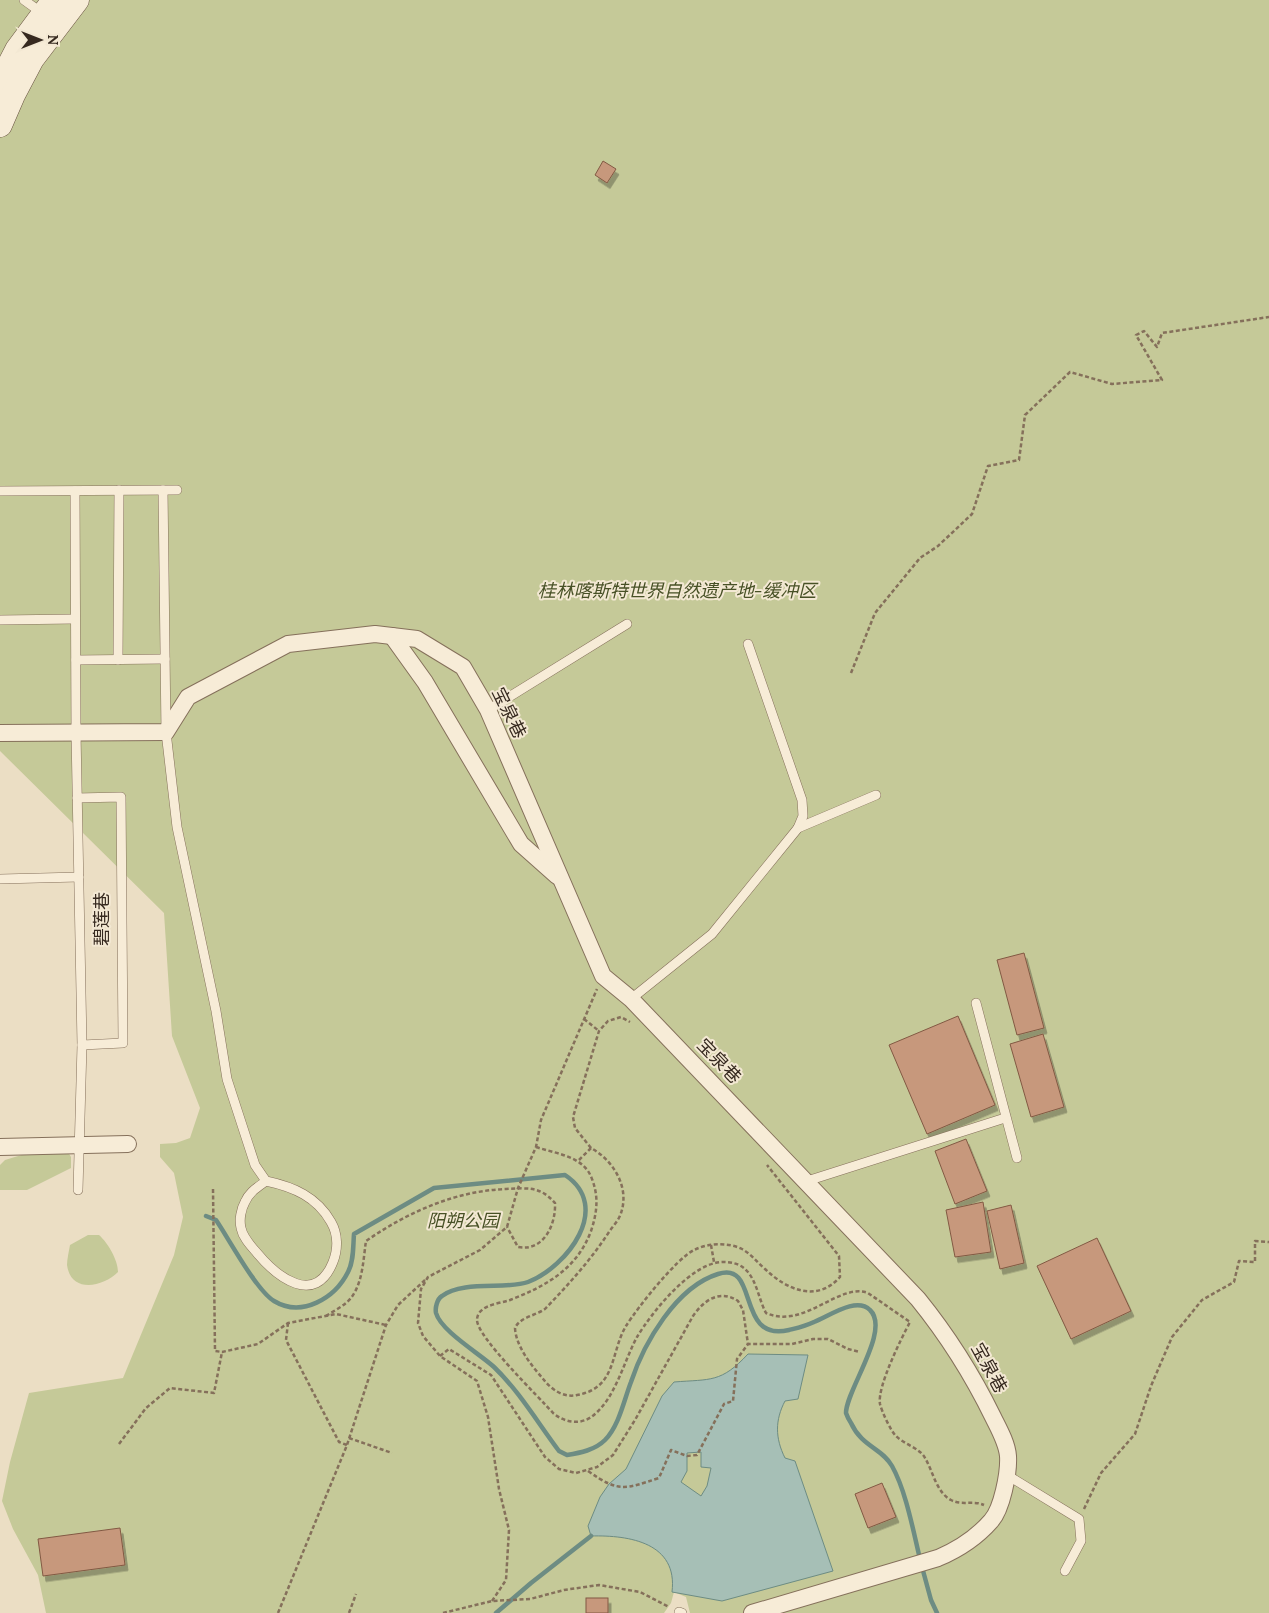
<svg xmlns="http://www.w3.org/2000/svg" width="1269" height="1613" viewBox="0 0 1269 1613" font-family="Lora,'Noto Sans SC',serif">
<style>
.green{fill:#c5c998}
.water{fill:#a6bfb6;stroke:#6d8c83;fill-rule:evenodd}
.lines{fill:none;stroke-linecap:round;stroke-linejoin:round}
.stream{stroke:#6d8c83;stroke-width:4.5}
.building{fill:#c7987c;stroke:#825943;filter:url(#shadow)}
.service-casing{stroke:#85705b;stroke-width:10}
.minor-casing{stroke:#85705b;stroke-width:18}
.secondary-casing{stroke:#67513f;stroke-width:25}
.path{stroke:#85705b;stroke-width:2.5;stroke-dasharray:4 2.5;stroke-linecap:butt}
.service{stroke:#f7ecd7;stroke-width:9}
.minor{stroke:#f7ecd7;stroke-width:16}
.secondary{stroke:#f7ecd7;stroke-width:24}
.labels{text-anchor:middle;stroke-width:4;stroke-linejoin:round;paint-order:stroke}
.park-label{font-size:18px;font-style:italic;fill:#485126;stroke:#f3e8d3}
.street-label{font-size:18px;fill:#36291f;stroke:#f3e8d3}
</style>
<defs>
<filter id="shadow"><feDropShadow dx="3" dy="5.5" stdDeviation="0" flood-color="#0004"/></filter>
</defs>
<rect width="100%" height="100%" fill="#ebdec4"/>
<!-- green -->
<g class="green">
<polygon points="0,0 1269,0 1269,1613 690,1613 686,1597 674,1592 671,1603 664,1613 46,1613 38,1575 13,1529 2,1501 10,1462 29,1393 123,1378 174,1255 183,1217 174,1173 160,1157 160,1144 176,1143 190,1138 200,1108 172,1036 164,913 0,751"/>
<polygon points="38,1150 68,1152 71,1157 71,1168 27,1190 0,1190 0,1165 5,1160"/>
<path d="M88,1235H99C108,1243 118,1260 118,1272C103,1287 71,1294 67,1265C67,1259 69,1251 70,1245Z"/>
</g>
<!-- water -->
<path class="water" d="M748,1354L808,1355L798,1399L785,1401C775,1420 775,1438 785,1458L795,1461L833,1571L722,1601L672,1592C678,1543 630,1535 591,1536L588,1526L600,1497L609,1484L626,1469L662,1396L674,1382C711,1379 721,1383 748,1354ZM701,1452V1467L711,1468L707,1486L701,1496L681,1482L687,1471V1453Z"/>
<g class="lines">
<!-- stream -->
<g class="stream">
<path d="M206,1216L216,1220C229,1239 256,1290 274,1301C302,1318 335,1298 348,1272C354,1261 353,1246 354,1234L434,1188L565,1175C613,1207 567,1267 528,1282C507,1290 463,1280 442,1296C437,1299 435,1308 436,1313C441,1331 480,1354 494,1367C519,1391 538,1423 559,1451L567,1455C580,1453 595,1450 605,1440C619,1426 624,1400 631,1382C644,1343 676,1287 718,1274C760,1260 735,1343 789,1330C797,1328 806,1326 814,1322C828,1317 856,1296 870,1310C891,1330 846,1390 846,1413C847,1416 849,1420 851,1423C862,1447 882,1448 892,1466C906,1491 913,1530 920,1559"/>
<polyline points="922,1567 931,1600 937,1613"/>
<polyline points="496,1613 531,1583 591,1536"/>
</g>
</g>
<!-- building -->
<g class="building">
<polygon points="603,161 616,169 607,183 595,175"/>
<polygon points="1024,953 1044,1028 1017,1035 997,960"/>
<polygon points="958,1016 995,1105 927,1134 889,1045"/>
<polygon points="1043,1034 1064,1107 1031,1117 1010,1044"/>
<polygon points="966,1139 987,1191 955,1204 935,1151"/>
<polygon points="983,1202 991,1252 955,1257 946,1210"/>
<polygon points="1011,1205 1024,1263 1000,1269 987,1211"/>
<polygon points="1097,1238 1131,1311 1071,1339 1037,1266"/>
<polygon points="882,1483 896,1517 868,1528 855,1494"/>
<polygon points="120,1528 125,1565 43,1576 38,1539"/>
<rect x="586" y="1598" width="22" height="15"/>
</g>
<g class="lines">
<defs>
<g id="service">
<polyline points="24,0 42,13"/>
<path d="M163,490L166,732L177,827L216,1011L227,1079L255,1165L266,1181C294,1187 317,1197 331,1222C338,1234 338,1249 333,1262C315,1307 277,1277 257,1253C251,1246 243,1238 241,1228C239,1220 241,1209 245,1202C249,1192 258,1187 266,1181"/>
<polyline points="0,491 177,490"/>
<polyline points="75,491 76,733 82,1045 78,1190"/>
<polyline points="0,620 75,619"/>
<polyline points="748,644 802,800 803,816 798,828"/>
<polyline points="76,660 165,659"/>
<polyline points="118,660 119,490"/>
<polyline points="488,710 627,624"/>
<polyline points="77,798 121,797 123,1043 82,1045"/>
<polyline points="0,879 79,877"/>
<polyline points="631,999 712,934 798,828 876,795"/>
<polyline points="976,1003 1017,1158"/>
<polyline points="807,1181 1005,1118"/>
<polyline points="1007,1475 1079,1519 1081,1541 1065,1571"/>
<polyline points="679,1612 682,1613"/>
</g>
<g id="minor">
<polyline points="392,636 425,682 521,844 557,876"/>
<path d="M0,733L166,732L188,697L288,644L375,634L417,639L463,667L488,710L603,976L631,999L918,1299C948,1336 972,1374 993,1417C999,1429 1007,1443 1008,1456C1009,1473 1002,1509 991,1521C977,1537 957,1550 938,1558L752,1613"/>
<polyline points="0,1147 128,1144"/>
</g>
<g id="secondary">
<polyline points="0,83 17,50 54,0"/>
<polyline points="0,125 13,95 32,59 77,0"/>
</g>
</defs>
<!-- service casing -->
<use href="#service" class="service-casing"/>
<!-- minor casing -->
<use href="#minor" class="minor-casing"/>
<!-- secondary casing -->
<use href="#secondary" class="secondary-casing"/>
<!-- path -->
<g class="path">
<polyline points="851,673 875,613 920,558 938,546 972,514 988,466 1019,460 1025,415 1070,372 1112,384 1162,380 1136,335 1144,331 1157,347 1162,333 1269,317"/>
<polyline points="584,1019 599,1031"/>
<path d="M536,1147C557,1154 584,1156 592,1179C599,1197 597,1213 591,1231C577,1269 546,1286 510,1300C501,1303 489,1304 482,1310C479,1312 477,1316 477,1320C477,1337 539,1397 553,1413C565,1423 582,1426 595,1414C616,1396 624,1361 637,1337C652,1312 692,1262 723,1262C732,1262 741,1264 747,1271C757,1282 759,1300 766,1313C804,1330 839,1282 868,1293L910,1322C901,1339 877,1387 880,1404C882,1412 890,1429 895,1435C903,1444 920,1448 925,1458C933,1471 936,1492 951,1500C962,1506 973,1500 984,1505"/>
<polyline points="591,1148 575,1128 573,1117 599,1031 608,1021 621,1017 630,1022"/>
<path d="M579,1160L591,1148C613,1160 630,1187 621,1213C619,1220 613,1226 609,1232C590,1261 568,1285 545,1309C535,1316 520,1317 515,1328C516,1347 532,1366 544,1380C552,1390 564,1398 577,1395C617,1388 610,1353 626,1326C638,1307 676,1259 694,1250C708,1243 728,1242 742,1249C751,1254 757,1262 765,1269C787,1290 817,1303 840,1277L839,1256L767,1165"/>
<polyline points="213,1189 215,1351 222,1352 258,1344 288,1323 336,1314 386,1325"/>
<polyline points="711,1245 714,1262"/>
<path d="M326,1316C332,1312 340,1308 346,1303C363,1289 363,1260 366,1241C408,1212 455,1191 506,1189C528,1188 540,1186 555,1203C556,1224 544,1252 518,1247L507,1227"/>
<polyline points="288,1323 286,1340 339,1442 347,1445"/>
<path d="M440,1356L449,1349L491,1375L545,1457L559,1469L576,1473L597,1467L613,1455L635,1420L693,1316C704,1300 720,1289 738,1301L743,1310L748,1344H792L813,1339H828L848,1349L860,1352"/>
<polyline points="349,1438 392,1453"/>
<polyline points="119,1444 146,1408 170,1388 214,1393 222,1352"/>
<path d="M588,1471C619,1493 625,1489 659,1478L671,1450L687,1456L697,1455L724,1404L733,1401L737,1359L748,1344"/>
<polyline points="1084,1509 1101,1473 1135,1434 1151,1386 1172,1337 1202,1300 1234,1282 1239,1261 1255,1262 1255,1241 1269,1242"/>
<polyline points="492,1601 506,1580 509,1530 499,1489 488,1417 477,1381 440,1356 423,1336 418,1323 421,1289 428,1277 480,1250 507,1227 518,1188 536,1147 541,1120 597,989"/>
<polyline points="278,1613 347,1445 386,1325 398,1305 425,1280"/>
<polyline points="349,1613 356,1594"/>
<polyline points="443,1613 492,1601 530,1599 564,1590 599,1585 640,1592 669,1607"/>
</g>
<!-- service -->
<use href="#service" class="service"/>
<!-- minor -->
<use href="#minor" class="minor"/>
<!-- secondary -->
<use href="#secondary" class="secondary"/>
</g>
<g class="labels">
<!-- park labels -->
<g class="park-label">
<text x="677" y="597">桂林喀斯特世界自然遗产地-缓冲区</text>
<text x="463" y="1227">阳朔公园</text>
</g>
<!-- street labels -->
<g class="street-label">
<text transform="translate(509 713) rotate(64)" y="6">宝泉巷</text>
<text transform="translate(102 919) rotate(-90)" y="6">碧莲巷</text>
<text transform="translate(719 1061) rotate(46)" y="6">宝泉巷</text>
<text transform="translate(989 1368) rotate(61)" y="6">宝泉巷</text>
</g>
</g>
<!-- north arrow -->
<g transform="translate(40 40) rotate(90)" stroke="#f3e8d3" stroke-width="4" paint-order="stroke">
<path d="M0-4L9 19L0 12L-9 19Z" fill="#36291f"/>
<text y="-8" font-size="14" font-weight="bold" text-anchor="middle" fill="#36291f">N</text>
</g>
</svg>
